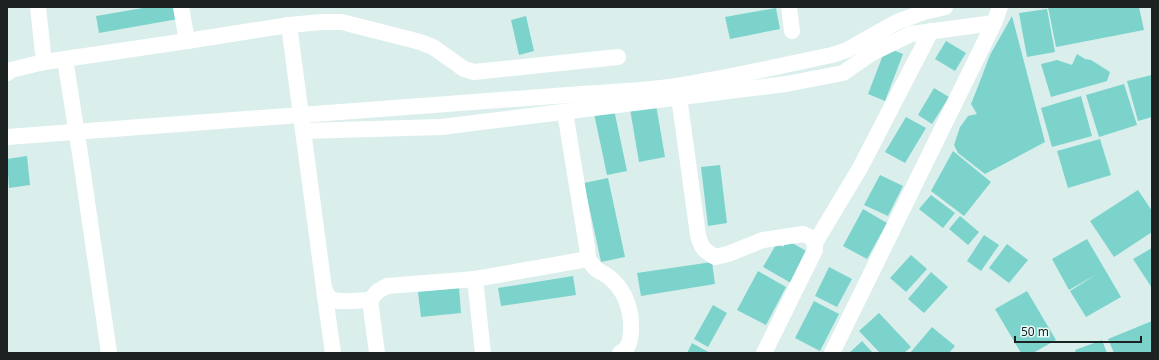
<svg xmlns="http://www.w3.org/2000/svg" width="1159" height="360" viewBox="0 0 1159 360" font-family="'Noto Sans',sans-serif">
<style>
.building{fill:#7cd3cc}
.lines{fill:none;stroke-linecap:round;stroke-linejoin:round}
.minor{stroke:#fff;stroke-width:16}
</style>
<rect width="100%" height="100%" fill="#daeeec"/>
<!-- building -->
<g class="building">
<polygon points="149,7 176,7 178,19 99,33 96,16"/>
<polygon points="1048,7 1139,7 1144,30 1056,47"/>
<polygon points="776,8 780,29 730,39 725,17"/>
<polygon points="1047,9 1055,52 1027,57 1019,13"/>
<polygon points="526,16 534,51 519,55 511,20"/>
<polygon points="1012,16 1045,142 985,174 958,153 954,145 960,127 968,116 977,114 971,104 977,89 990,55"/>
<polygon points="946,41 966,53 955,71 935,59"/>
<polygon points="886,47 903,54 885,101 868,94"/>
<polygon points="1077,54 1085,59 1091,60 1110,72 1107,81 1051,97 1041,64 1057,60 1072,65"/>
<polygon points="1152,75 1152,117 1138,121 1127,81"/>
<polygon points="1124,84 1137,125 1099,137 1086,95"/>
<polygon points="934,88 949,97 932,124 918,115"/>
<polygon points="1081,96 1092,136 1052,147 1041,108"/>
<polygon points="612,100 627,171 607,175 592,104"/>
<polygon points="656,105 665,157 639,162 630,109"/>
<polygon points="906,117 926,128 905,163 885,152"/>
<polygon points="1100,139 1111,175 1068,188 1057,151"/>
<polygon points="953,151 991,182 964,216 931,191"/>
<polygon points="27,156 30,185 9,188 7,159"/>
<polygon points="720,165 727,223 708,226 701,167"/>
<polygon points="880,175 903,186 888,216 864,205"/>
<polygon points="608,178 625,257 601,262 584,183"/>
<polygon points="1138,190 1152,211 1152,232 1114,257 1090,221"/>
<polygon points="931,195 955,213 943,228 919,209"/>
<polygon points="863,209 887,223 867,259 843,246"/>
<polygon points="960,216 979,232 968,245 949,229"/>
<polygon points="984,235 999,245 981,271 967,261"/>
<polygon points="1087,239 1121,297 1086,317 1070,291 1097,274 1069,290 1052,259"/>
<polygon points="787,240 808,252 791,283 763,267 777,243 783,247"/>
<polygon points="1007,244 1028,260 1009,283 989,268"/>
<polygon points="1152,248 1152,288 1133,259"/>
<polygon points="911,255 927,269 906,292 890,278"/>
<polygon points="712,262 715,284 641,296 637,273"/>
<polygon points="829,267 852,279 837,307 815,296"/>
<polygon points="758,271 786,287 766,325 737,310"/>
<polygon points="931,272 948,287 924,313 908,299"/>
<polygon points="573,276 576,295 501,306 498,288"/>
<polygon points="459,288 461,313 421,317 418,292"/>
<polygon points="1027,291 1056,340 1033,353 1021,353 995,309"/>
<polygon points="814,301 839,314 820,351 795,338"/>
<polygon points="713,305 727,313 708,347 694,339"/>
<polygon points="879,313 911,347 904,353 880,353 859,331"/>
<polygon points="1152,321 1152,353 1114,353 1108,339"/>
<polygon points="932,327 955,346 949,353 910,353"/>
<polygon points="1102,340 1107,353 1076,353 1075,350"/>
<polygon points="862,341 873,353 849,353"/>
<polygon points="692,343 710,353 687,353"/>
</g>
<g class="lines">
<!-- minor -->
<g class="minor">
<polyline points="181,7 187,41 289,25 322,22 342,22 420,42 433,47 464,69 474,72 618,57"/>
<polyline points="789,7 792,31"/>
<path d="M289,25L324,288C326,292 327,297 331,299C337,303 362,300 370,300L378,291L387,286L475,279"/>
<polyline points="65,59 187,41"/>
<polyline points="44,62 65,59 81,160 109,353"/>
<polyline points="7,73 11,70 44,62 38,7"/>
<path d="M680,104L698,235C701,247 704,251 715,257L728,254L763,240L803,234L810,237L815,243V250L764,353"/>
<polyline points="303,131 441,127 554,113 786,84 843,73 872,53 911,34 994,23"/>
<path d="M7,137L581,94C613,92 644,91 676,86C728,78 780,66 832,55L847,50L897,22L924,12L945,7"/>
<polyline points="815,243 860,168 931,31"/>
<path d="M588,259C590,262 593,266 596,269C600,272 605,274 609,277C626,291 632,311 631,332C630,341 629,349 620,353"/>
<polyline points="324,289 333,353"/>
<polyline points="370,300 377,353"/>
<polyline points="483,353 475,279 588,259 587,247 565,112"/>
<polyline points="832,353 994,23 1000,7"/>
</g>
</g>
<!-- border -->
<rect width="1159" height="360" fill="none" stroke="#1b2221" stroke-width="16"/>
<!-- scale -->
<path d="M1015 336v6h126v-6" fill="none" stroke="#1b2221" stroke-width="2"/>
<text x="1021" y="336" font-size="12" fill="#1b2221" stroke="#e7fbf9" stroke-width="3" paint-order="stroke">50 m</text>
</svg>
